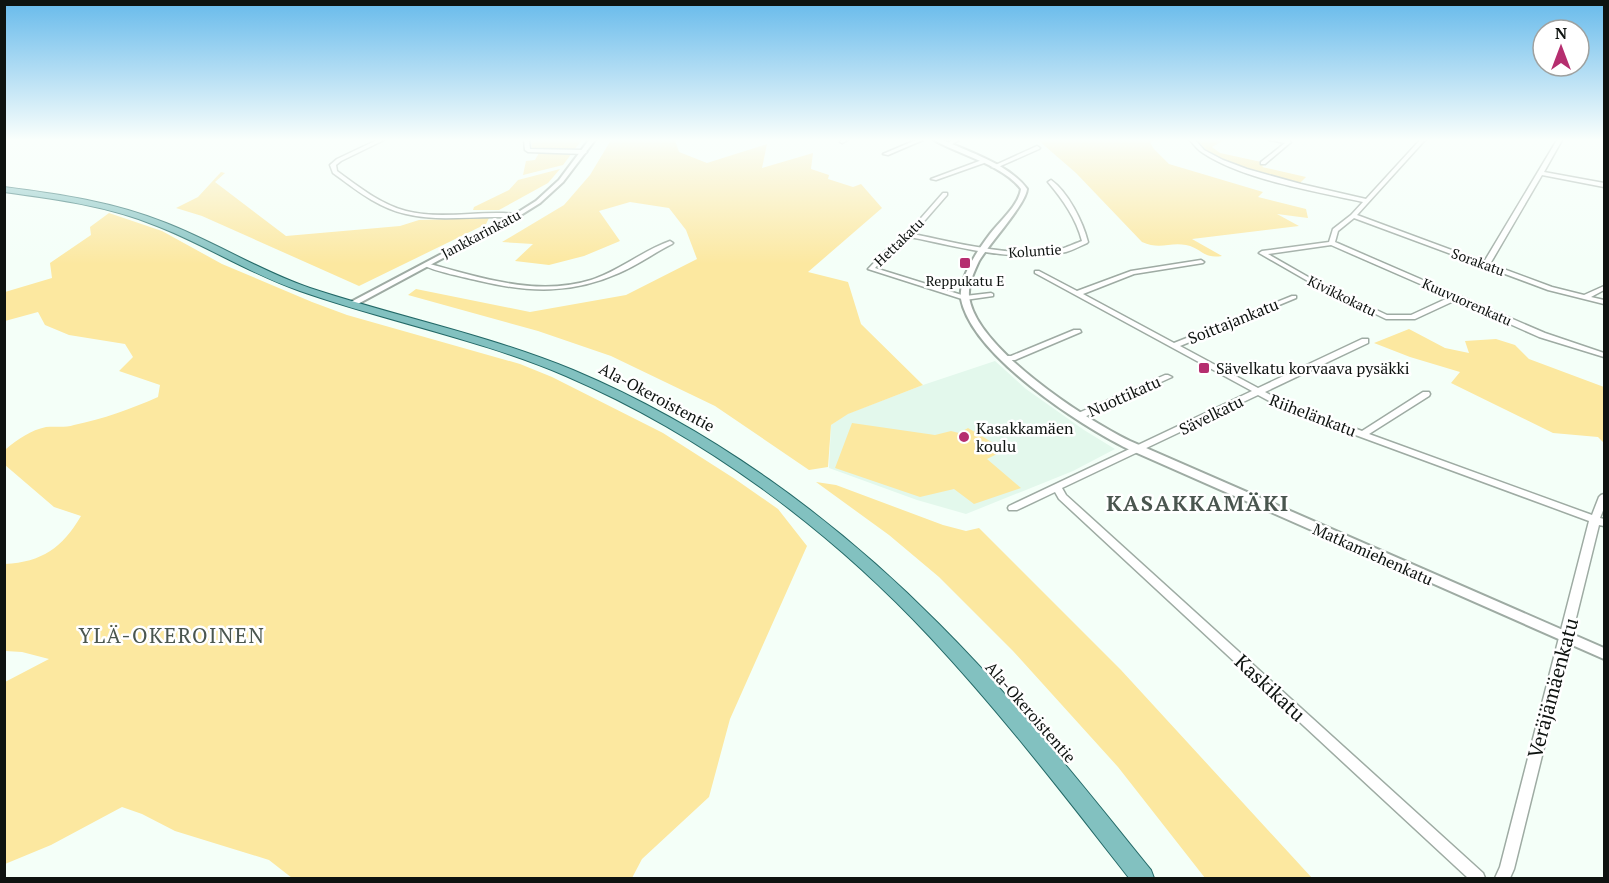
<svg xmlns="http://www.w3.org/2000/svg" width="1609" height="883" viewBox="0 0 1609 883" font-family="'PT Serif',serif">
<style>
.built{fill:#e3f8ec}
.green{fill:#fce8a0}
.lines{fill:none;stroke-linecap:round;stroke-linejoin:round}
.minor-casing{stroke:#9eaba3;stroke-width:3}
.tertiary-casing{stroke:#9eaba3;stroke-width:4}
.primary-casing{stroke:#236967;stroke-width:2}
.minor{fill:#fff;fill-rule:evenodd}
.tertiary{fill:#fff;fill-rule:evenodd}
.primary{fill:#82c1c0;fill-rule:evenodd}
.poi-dot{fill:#b52e6f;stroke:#fff;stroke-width:2}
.labels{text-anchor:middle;stroke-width:5;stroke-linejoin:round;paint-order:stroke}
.far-street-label{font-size:14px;fill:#0e1310;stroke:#fff}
.far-poi-label{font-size:14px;fill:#0e1310;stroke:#fff}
.street-label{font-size:16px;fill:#0e1310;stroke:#fff}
.poi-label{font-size:16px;fill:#0e1310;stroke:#fff;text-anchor:start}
.near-street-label{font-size:20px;fill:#0e1310;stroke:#fff}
.near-neighbourhood-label{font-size:21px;letter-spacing:1.5px;fill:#4a564f;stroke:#fff}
.district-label{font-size:22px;font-weight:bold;letter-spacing:1.5px;fill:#4a564f;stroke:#fff}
</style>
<rect width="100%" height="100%" fill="#f4fff8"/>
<!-- built -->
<polygon class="built" points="995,361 1026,389 1084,430 1115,449 1073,471 966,514 917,500 829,468 831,425 847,414 923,385"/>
<!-- green -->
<g class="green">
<polygon points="531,140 582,140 574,150 532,149"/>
<polygon points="611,140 675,140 679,152 707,163 767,144 762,168 813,153 811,169 829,175 828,179 853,187 861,184 882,208 808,272 848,282 861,324 923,385 848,414 831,425 828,467 809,470 715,406 611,356 538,331 408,295 416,289 530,312 626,295 697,259 686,230 669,208 630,202 599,211 620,241 584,256 549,265 515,261 533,244 502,242 564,205 590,175"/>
<path d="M1038,140H1154L1150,142L1154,149L1169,164L1263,192L1258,197L1306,209L1308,218L1277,214L1299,226L1192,239L1222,256C1202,259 1202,248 1186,245C1169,242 1160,250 1142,242L1076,173Z"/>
<path d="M1197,140H1224L1212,147L1220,153L1266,163L1262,167L1306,177L1300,183C1265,175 1220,170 1197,140Z"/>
<polygon points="539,153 572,153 563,165 523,175 526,161 535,160"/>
<polygon points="560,169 548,183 499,210 473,210 474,207 509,190 518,180"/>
<polygon points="221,172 225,173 215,182 286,236 400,226 419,220 489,218 486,224 359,286 202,216 176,208 198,197"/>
<path d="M109,213L162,231L222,264L312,302L347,315L520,364L552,377L663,433L735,479L778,509L807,546L730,719L709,797L642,859L632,878H292L269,860L175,831L142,814L122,807L51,845L5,864V682L49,659L22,652L5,651V564C42,562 62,548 81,516L54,507L5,465L6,449C18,439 31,430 46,427C55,426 65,428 74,425C103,419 131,409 158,397L160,385L119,371L133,357L125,344L69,335L45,325L38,312L5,321V292L52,278L50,263L91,235L90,227Z"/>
<polygon points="1409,329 1445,348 1469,353 1465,341 1496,339 1515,345 1529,359 1604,387 1604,443 1598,437 1553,433 1451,383 1460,372 1410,357 1374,343"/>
<polygon points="852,423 935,435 951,431 959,433 968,428 1005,450 987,459 1021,488 974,504 954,489 920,497 835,468"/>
<polygon points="816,482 836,485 943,525 966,531 979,528 1121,670 1312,878 1205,878 1118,767 1013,651 939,577 889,535"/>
</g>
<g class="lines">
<defs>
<g id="minor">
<path d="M377,140H384L341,161L336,165L337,171C359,187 380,204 406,211C437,219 472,212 503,213L517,214L520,216L517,218C480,214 442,223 406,214C378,208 355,189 333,173L330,165L337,159Z"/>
<polygon points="524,140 529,140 530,149 584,150 587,152 584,154 528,152 525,150"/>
<polygon points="848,140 842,143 840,142 841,140"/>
<polygon points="916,140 923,140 888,155 883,154"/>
<polygon points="952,140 959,140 949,146 945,145"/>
<path d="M1190,140H1195L1204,150L1223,160L1247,169L1301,184L1366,199L1420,140H1425L1357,215L1484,262L1557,140H1562L1544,172L1604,183V187L1542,175L1490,264L1552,287L1584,295L1604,286V290L1591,297L1604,300V304L1548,290L1354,218L1338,231L1335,242L1545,333L1604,353V357L1539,337L1456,300L1415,319H1386L1313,284L1259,253L1262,251L1329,242L1333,229L1351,215L1363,202C1315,191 1244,180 1203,153C1198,150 1194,145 1190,140ZM1331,245L1450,297L1411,315H1387L1317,282L1268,254Z"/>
<polygon points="1270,140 1288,140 1291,142 1265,164 1261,164 1261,162 1285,143"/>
<polygon points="1037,146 1040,148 1039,149 996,168 991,167"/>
<polygon points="982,160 985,162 984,163 936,180 931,179"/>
<path d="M1051,180C1068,192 1083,222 1088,242L1087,243C1080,246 1073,250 1066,252C1014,263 960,247 910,237L892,250L875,268L965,296L991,293L993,294V296L965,300L868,269L888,248L907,234L943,193H947V195L913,234C959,243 1018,260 1064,248C1070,246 1076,243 1082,241C1076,218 1063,200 1048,182Z"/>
<path d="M670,241L673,243L672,244C654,253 638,265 619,273C572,294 530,293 480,281C464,277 436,272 423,265L426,263C479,277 536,297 591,280C619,271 642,251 670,241Z"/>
<polygon points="1201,260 1204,262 1203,263 1134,274 1083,294 1174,343 1292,296 1296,296 1296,298 1180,346 1258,388 1362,339 1368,339 1368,343 1265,392 1288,404 1362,431 1423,392 1429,392 1430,394 1429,396 1369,434 1592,515 1599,497 1601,495 1604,494 1604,508 1600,518 1604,519 1604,526 1599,525 1514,869 1510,878 1495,878 1500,867 1589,521 1282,408 1258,395 1062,488 1066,495 1483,873 1485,878 1468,878 1059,499 1055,492 1017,510 1009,510 1008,508 1009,506 1252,391 1035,273 1035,271 1039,271 1077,291 1131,271"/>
<polygon points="1074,330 1080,330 1081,332 1015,360 1004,360 1000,358 1004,356 1011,356"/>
<polygon points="1165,375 1168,375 1172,377 1082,418 1079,419 1075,416 1076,414"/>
</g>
<g id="tertiary">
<polygon points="589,140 595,140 563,182 540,203 508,223 354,306 351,306 347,304 504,221 536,201 559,180"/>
<path d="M934,140H943C969,152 1010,165 1027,189C1026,204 989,244 979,261C974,272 968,284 969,296C974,347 1086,420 1130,441L1604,648V659L1128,449C1079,425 972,355 961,299C960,291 963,280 966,273C972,259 981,246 990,234C1000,221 1019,205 1021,189C1003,165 960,155 934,140Z"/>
</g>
<path id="primary" d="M4,187C59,194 114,202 166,223C215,242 260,271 310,288C398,317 488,335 573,370C711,428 835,519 939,624C1016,701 1083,786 1151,870L1154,878H1129C1065,796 1001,713 930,637C828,528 703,435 566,376C480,339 388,322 300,291C250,274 206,245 157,226C108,206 56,199 4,192Z"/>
</defs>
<!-- minor casing -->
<use href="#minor" class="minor-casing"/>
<!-- tertiary casing -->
<use href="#tertiary" class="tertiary-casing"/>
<!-- primary casing -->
<use href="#primary" class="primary-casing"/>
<!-- minor -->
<use href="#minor" class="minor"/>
<!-- tertiary -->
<use href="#tertiary" class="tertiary"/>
<!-- primary -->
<use href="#primary" class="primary"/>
</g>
<!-- sky -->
<linearGradient id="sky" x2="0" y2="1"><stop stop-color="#67baeb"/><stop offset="0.53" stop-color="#fafffc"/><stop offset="1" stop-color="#fafffc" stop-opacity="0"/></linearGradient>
<rect width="1609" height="264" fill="url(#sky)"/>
<!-- markers -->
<g class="poi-dot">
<rect x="959" y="257" width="12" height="12" rx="3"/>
<rect x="1198" y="362" width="12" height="12" rx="3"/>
<circle cx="964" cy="437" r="6"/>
</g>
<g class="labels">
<!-- far-street labels -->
<g class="far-street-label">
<text transform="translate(481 234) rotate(-28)" y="5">Jankkarinkatu</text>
<text transform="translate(899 242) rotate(-44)" y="5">Hettakatu</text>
<text transform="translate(1035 251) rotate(-4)" y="5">Koluntie</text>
<text transform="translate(1478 262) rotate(20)" y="5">Sorakatu</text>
<text transform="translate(1342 296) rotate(26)" y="5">Kivikkokatu</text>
<text transform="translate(1467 302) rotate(24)" y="5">Kuuvuorenkatu</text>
</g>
<!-- far-poi labels -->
<g class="far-poi-label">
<text x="965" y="286">Reppukatu E</text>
</g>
<!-- street labels -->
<g class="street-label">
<text transform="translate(1233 321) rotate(-22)" y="6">Soittajankatu</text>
<text transform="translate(1124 396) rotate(-24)" y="6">Nuottikatu</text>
<text transform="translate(657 397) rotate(28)" y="6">Ala-Okeroistentie</text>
<text transform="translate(1211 415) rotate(-26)" y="6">Sävelkatu</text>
<text transform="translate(1313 415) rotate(21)" y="6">Riihelänkatu</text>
<text transform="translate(1373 554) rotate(24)" y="6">Matkamiehenkatu</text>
<text transform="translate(1031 712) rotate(49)" y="6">Ala-Okeroistentie</text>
</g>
<!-- poi labels -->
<g class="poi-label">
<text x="1216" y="374">Sävelkatu korvaava pysäkki</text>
<text x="976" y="434">Kasakkamäen<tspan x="976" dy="18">koulu</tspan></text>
</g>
<!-- near-street labels -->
<g class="near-street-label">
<text transform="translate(1270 688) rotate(43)" y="7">Kaskikatu</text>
<text transform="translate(1553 688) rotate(-75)" y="7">Veräjämäenkatu</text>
</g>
<!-- near-neighbourhood labels -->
<g class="near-neighbourhood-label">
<text x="172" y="643">YLÄ-OKEROINEN</text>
</g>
<!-- district labels -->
<g class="district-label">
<text x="1198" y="511">KASAKKAMÄKI</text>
</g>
</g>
<!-- border -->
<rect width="1609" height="883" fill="none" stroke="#0e1310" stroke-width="12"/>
<!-- north arrow -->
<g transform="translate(1561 48)"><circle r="28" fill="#ffffff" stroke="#9fa19f" stroke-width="1.5"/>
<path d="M0-4.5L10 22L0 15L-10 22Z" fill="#b52e6f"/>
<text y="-9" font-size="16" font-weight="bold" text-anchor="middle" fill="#0e1310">N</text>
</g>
</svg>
